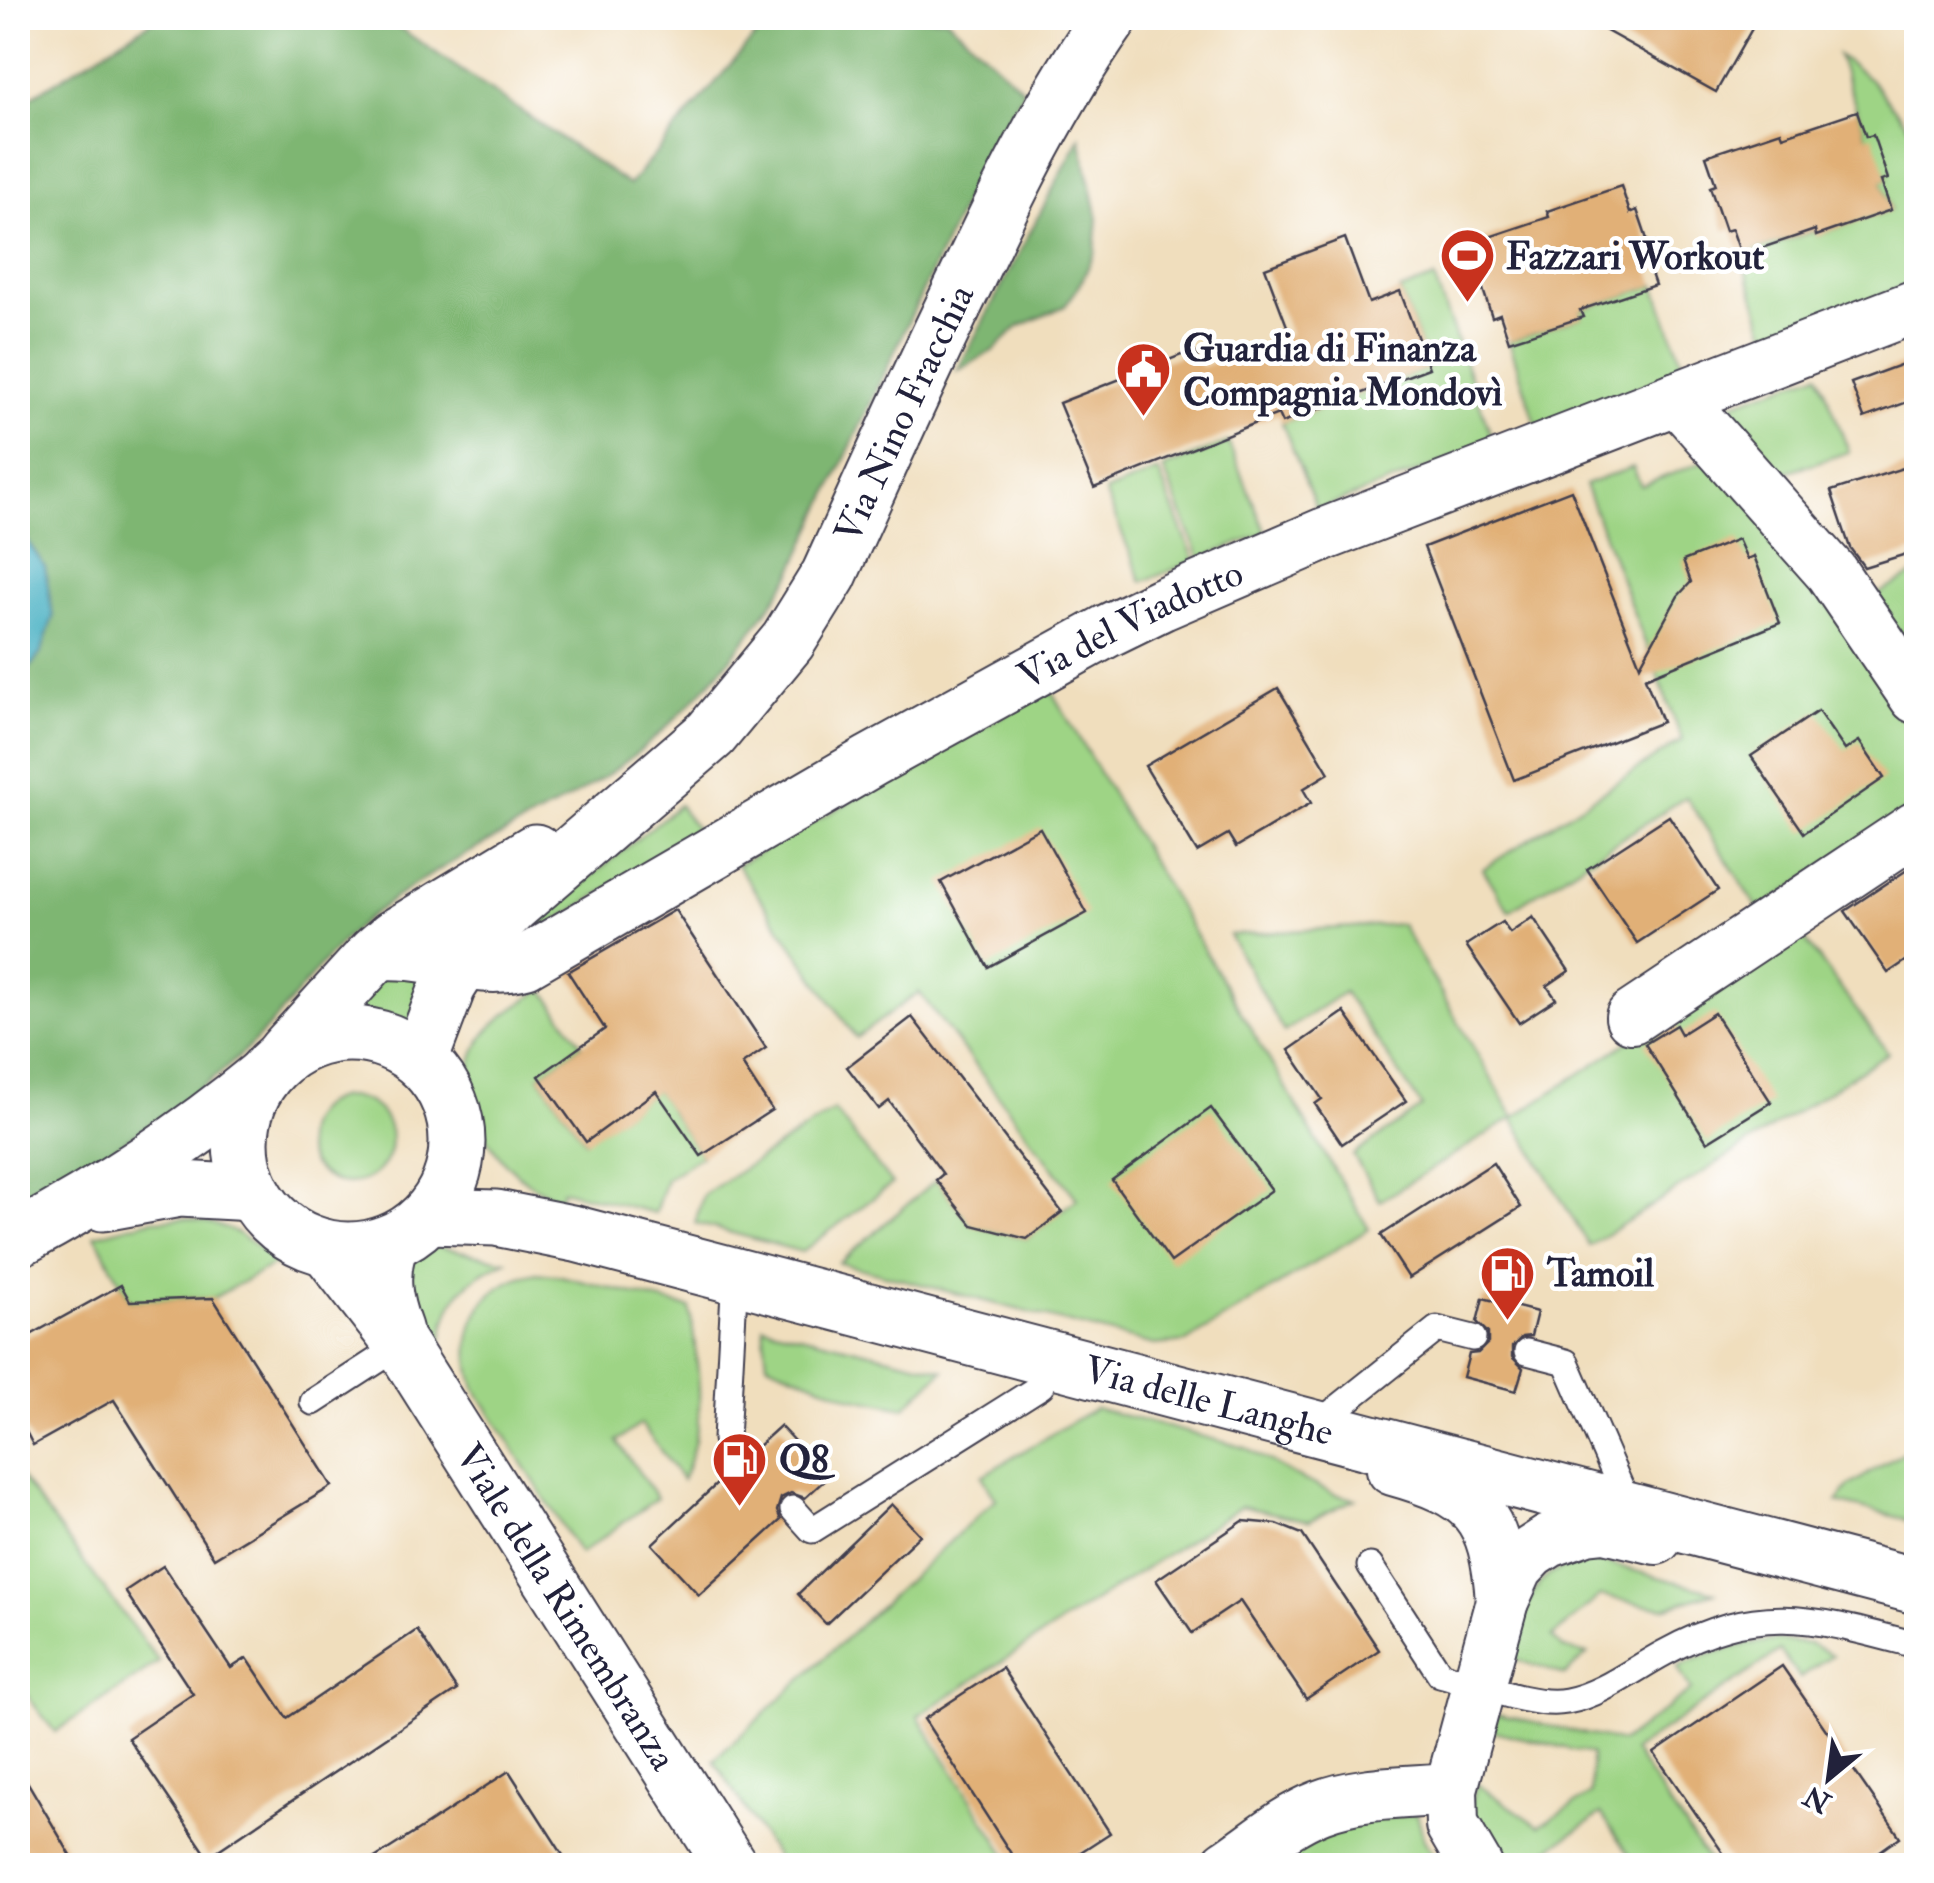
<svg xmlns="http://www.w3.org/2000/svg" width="1934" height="1883" viewBox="0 0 1934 1883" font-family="'IM FELL Double Pica',serif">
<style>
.green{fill:#9ed485;stroke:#607b60;stroke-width:2.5}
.forest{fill:#7eb672;stroke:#506c56;stroke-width:2.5}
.water{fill:#42aec1;stroke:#32687e;stroke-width:2.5}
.building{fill:#e1b077}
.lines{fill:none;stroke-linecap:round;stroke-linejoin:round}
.lane-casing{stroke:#413e4e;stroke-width:29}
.street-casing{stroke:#413e4e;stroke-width:56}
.secondary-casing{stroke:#413e4e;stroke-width:59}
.lane{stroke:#fff;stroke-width:25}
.street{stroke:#fff;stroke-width:52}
.secondary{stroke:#fff;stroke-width:55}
.labels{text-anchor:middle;stroke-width:9;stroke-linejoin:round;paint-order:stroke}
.poi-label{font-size:38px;font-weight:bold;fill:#22223b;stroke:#fff;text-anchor:start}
.street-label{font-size:38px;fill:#22223b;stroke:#fff}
</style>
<rect width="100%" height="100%" fill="#fff"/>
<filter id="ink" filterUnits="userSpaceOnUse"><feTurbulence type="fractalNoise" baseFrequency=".01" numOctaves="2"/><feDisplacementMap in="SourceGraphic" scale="20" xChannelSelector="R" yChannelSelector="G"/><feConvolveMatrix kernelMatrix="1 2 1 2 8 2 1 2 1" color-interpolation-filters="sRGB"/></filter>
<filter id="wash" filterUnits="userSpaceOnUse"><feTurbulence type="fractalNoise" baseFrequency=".0048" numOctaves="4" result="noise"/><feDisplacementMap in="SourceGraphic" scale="40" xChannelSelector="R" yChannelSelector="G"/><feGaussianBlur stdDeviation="2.25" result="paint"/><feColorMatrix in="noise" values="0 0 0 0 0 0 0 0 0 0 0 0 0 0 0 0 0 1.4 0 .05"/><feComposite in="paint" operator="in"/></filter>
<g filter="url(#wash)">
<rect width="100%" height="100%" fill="#f0debd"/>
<!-- green -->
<g class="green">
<polygon points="1838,55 1870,79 1916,135 1916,282 1768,339 1741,255 1815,231 1817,235 1891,210 1881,181 1888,178 1866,137"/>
<polygon points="1434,278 1494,443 1317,510 1282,423 1429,368 1400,291"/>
<polygon points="1655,285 1685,370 1537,427 1509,341 1582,317 1580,310"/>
<polygon points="1819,373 1849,452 1767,478 1708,412"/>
<polygon points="1228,442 1266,533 1200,559 1163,468"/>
<polygon points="1710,459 1836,598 1916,723 1916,804 1759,910 1686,797 1509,911 1483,869 1682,740 1585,485 1633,467 1641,486"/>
<polygon points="1158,471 1195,561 1142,582 1105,492"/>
<polygon points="1916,573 1916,655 1871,598"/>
<polygon points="1050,689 1369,1229 1186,1342 1154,1345 839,1263 936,1180 972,1225 1027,1239 1077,1199 919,992 856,1038 737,865"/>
<polygon points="679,805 699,833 540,931 535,922"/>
<polygon points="1401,924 1514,1117 1798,930 1888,1053 1589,1246 1513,1118 1380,1201 1353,1155 1422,1107 1344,992 1284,1032 1229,935"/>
<polygon points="384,968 434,973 410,1031 347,1012"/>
<path d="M543,989L582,1045L539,1076L585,1141L656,1090L701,1156L666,1179L655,1213L562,1190L560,1198C497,1180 440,1089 487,1032C502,1014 524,1002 543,989Z"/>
<circle cx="348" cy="1140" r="43"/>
<polygon points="834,1110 892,1184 802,1252 695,1223 703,1195"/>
<path d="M185,1218C227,1224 245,1235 277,1263L213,1298L130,1301L95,1235L152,1220Z"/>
<path d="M432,1245L506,1261C457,1282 444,1305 440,1358C424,1334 382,1256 432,1245Z"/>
<path d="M537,1273L561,1276L690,1308C698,1371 709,1420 682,1480L641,1424L617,1441L657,1498L580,1554L475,1388C457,1333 477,1283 537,1273Z"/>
<polygon points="763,1326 944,1370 904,1408 850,1397 767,1363"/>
<polygon points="1095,1408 1246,1448 1293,1475 1335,1494 1355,1499 1309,1521 1241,1506 918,1716 1013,1865 781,1865 714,1760 996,1499 982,1476"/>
<polygon points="1916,1444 1916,1522 1837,1502 1849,1486"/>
<polygon points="18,1474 159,1662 55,1732 18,1684"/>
<path d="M1594,1560L1715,1592L1664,1608L1600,1596L1552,1637L1563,1648L1587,1654L1565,1675L1514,1659C1529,1600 1526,1570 1594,1560Z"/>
<path d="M1776,1640L1810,1644L1832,1655L1800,1678L1780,1651L1633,1751L1711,1865H1636L1601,1814L1525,1865H1495L1470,1806L1477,1784L1539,1826L1591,1794V1754L1493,1731L1497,1714L1622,1742L1691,1690L1677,1667C1710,1652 1740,1644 1776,1640Z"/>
<polygon points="1417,1813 1424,1840 1440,1865 1266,1866 1327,1826"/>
</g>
<!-- forest -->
<g class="forest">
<path d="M157,18H385L629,185L747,45L774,18H946L1024,90L970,189L790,577C739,654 676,731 598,781C525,827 428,867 363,922C322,957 294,1002 256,1040C193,1104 96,1161 18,1203V683L45,567L18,527V105Z"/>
<polygon points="1080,137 1098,218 1095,252 1080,285 1065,306 1018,327 994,350 957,371"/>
</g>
<!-- water -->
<polygon class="water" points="18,527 45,567 53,617 41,653 18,683"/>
<g id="blocks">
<!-- building -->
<g class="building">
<polygon points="1583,18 1758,18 1716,92"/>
<polygon points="1857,111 1866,137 1873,135 1888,179 1881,181 1891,210 1816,236 1815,230 1741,255 1732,229 1725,231 1710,187 1716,185 1706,156 1781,131 1783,136"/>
<polygon points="1621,186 1630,213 1637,210 1652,254 1645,256 1655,285 1580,310 1583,317 1509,341 1500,314 1492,317 1478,274 1484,271 1474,242 1549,217 1547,211"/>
<polygon points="1345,238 1369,303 1400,291 1429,368 1282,423 1278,414 1094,488 1059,403 1194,350 1201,367 1290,334 1265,268"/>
<polygon points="1916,359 1916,399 1864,418 1851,383"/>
<polygon points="1906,467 1916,498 1916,551 1864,567 1850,548 1831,491"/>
<polygon points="1571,490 1640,665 1678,596 1691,582 1683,561 1738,539 1747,559 1754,556 1780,623 1645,678 1662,722 1514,780 1424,547"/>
<polygon points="1278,688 1329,773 1303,789 1311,803 1236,847 1228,834 1197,852 1145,766"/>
<polygon points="1818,711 1845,750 1859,741 1884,778 1804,833 1751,756"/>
<polygon points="1669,816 1718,890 1637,943 1587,869"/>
<polygon points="1040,828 1087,913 988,967 941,882"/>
<polygon points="1916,864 1916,954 1888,973 1845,911"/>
<polygon points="675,910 766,1048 742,1064 772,1110 701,1156 656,1091 586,1142 539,1076 605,1029 568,972"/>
<polygon points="1533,917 1569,971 1547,986 1556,999 1519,1023 1466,945 1502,922 1510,933"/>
<polygon points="1344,1012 1406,1101 1342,1144 1315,1104 1322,1099 1289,1050"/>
<polygon points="1714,1013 1771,1102 1707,1142 1645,1044 1676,1025 1681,1034"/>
<polygon points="912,1017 1062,1212 1027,1239 972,1225 936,1180 943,1174 889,1101 879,1109 847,1067"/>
<polygon points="1211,1108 1272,1190 1171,1262 1112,1180"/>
<polygon points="1493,1163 1521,1207 1409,1278 1381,1235"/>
<polygon points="121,1285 130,1301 213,1298 332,1486 214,1558 114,1400 33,1445 18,1416 18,1342"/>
<polygon points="1483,1298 1537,1312 1531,1336 1522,1337 1512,1347 1512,1357 1523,1368 1516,1391 1463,1377 1469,1354 1478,1353 1488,1343 1488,1333 1477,1322"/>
<polygon points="780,1426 828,1477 805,1498 791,1493 781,1498 777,1511 781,1520 699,1595 652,1544 733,1469 742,1474 756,1470 761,1461 757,1447"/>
<polygon points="891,1504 920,1535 826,1624 798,1594"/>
<polygon points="1243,1521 1277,1524 1302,1534 1379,1650 1306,1699 1240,1601 1192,1633 1156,1580"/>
<polygon points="163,1566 231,1668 247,1658 287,1718 417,1630 457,1690 208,1857 128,1738 193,1694 125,1591"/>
<polygon points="1782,1666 1900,1837 1859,1866 1732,1866 1654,1753"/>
<polygon points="1002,1668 1110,1833 1059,1866 1019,1866 924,1719"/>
<polygon points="18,1766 77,1866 18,1866"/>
<polygon points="509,1771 570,1866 362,1866 422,1828"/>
</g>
</g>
</g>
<g filter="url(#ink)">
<use href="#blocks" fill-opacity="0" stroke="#413e4e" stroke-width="2.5"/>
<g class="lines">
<defs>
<g id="lane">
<polyline points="735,1274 726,1439 745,1458"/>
<polyline points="1527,1352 1566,1362 1630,1509"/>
<polyline points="313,1402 401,1345"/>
<polyline points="1314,1427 1437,1329 1473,1338"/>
<polyline points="793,1509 812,1530 1041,1386 1049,1357"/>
<path d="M1370,1566L1440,1674C1476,1683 1531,1708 1567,1701C1601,1695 1634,1669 1664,1653C1760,1600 1817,1619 1916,1645"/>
</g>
<g id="street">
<polyline points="1677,398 1831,572 1916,697"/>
<path id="s1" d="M375,954C429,948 474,976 525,962L871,761L1107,631L1162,604L1325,534L1916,306"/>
<polyline points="1632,1017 1916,828"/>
<path d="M392,1242C381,1274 384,1298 396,1330"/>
<path id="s2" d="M324,1246L401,1345L731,1866"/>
<path d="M1393,1469C1476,1492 1496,1514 1502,1601"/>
<path d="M1227,1866C1257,1846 1286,1820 1320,1807C1360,1791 1409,1793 1451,1789"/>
<polyline points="1476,1866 1452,1825 1451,1789 1502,1601 1517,1568 1532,1552 1549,1541 1586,1528 1605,1526 1656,1538"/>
</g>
<g id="secondary">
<circle cx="349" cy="1142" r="108"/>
<polyline points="285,1053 375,954 393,938 535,852"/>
<path id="s3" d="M420,1060L448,986L475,943L511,906L711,734L788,641L829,575C874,476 919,376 967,278C1009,188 1053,99 1110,18"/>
<polyline points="103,1203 180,1189 253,1193"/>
<path id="s4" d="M430,1216L496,1218L576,1234L1916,1586"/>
<path d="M18,1239C104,1193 186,1140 261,1078"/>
</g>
</defs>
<!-- lane casing -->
<use href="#lane" class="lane-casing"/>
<!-- street casing -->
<use href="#street" class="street-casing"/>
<!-- secondary casing -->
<use href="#secondary" class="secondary-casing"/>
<!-- lane -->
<use href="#lane" class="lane"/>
<!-- street -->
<use href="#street" class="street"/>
<!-- secondary -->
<use href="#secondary" class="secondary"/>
</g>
</g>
<!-- icons -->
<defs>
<symbol id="stadium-pin" viewBox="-11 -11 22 30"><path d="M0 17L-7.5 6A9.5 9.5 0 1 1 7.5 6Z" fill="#c8321e" stroke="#fff"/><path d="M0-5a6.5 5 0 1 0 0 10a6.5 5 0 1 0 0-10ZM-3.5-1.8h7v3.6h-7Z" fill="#fff"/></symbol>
<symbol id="civic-pin" viewBox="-11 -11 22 30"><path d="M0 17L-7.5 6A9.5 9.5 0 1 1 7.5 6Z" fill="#c8321e" stroke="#fff"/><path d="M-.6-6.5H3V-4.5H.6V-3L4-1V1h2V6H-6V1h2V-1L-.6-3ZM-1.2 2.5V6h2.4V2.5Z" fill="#fff"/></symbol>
<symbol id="fuel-pin" viewBox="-11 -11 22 30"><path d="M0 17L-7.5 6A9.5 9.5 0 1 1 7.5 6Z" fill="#c8321e" stroke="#fff"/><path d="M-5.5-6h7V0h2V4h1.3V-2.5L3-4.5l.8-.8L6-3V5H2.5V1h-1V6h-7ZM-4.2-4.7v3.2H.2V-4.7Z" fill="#fff"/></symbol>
</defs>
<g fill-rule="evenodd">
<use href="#stadium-pin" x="1436" y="224" width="63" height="86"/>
<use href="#civic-pin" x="1112" y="338" width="63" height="86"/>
<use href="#fuel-pin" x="1476" y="1242" width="63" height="86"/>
<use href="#fuel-pin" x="708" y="1428" width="63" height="86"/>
</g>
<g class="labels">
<!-- poi labels -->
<g class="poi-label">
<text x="1506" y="269">Fazzari Workout</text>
<text x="1183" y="361">Guardia di Finanza<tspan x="1183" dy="44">Compagnia Mondovì</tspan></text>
<text x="1547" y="1286">Tamoil</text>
<text x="779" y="1472">Q8</text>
</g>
<!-- street labels -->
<g class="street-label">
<text dy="13" stroke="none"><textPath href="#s3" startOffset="822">Via Nino Fracchia</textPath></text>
<text dy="13" stroke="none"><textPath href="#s1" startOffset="845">Via del Viadotto</textPath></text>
<text dy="13" stroke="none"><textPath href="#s4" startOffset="802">Via delle Langhe</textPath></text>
<text dy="13" stroke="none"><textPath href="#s2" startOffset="435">Viale della Rimembranza</textPath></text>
</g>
</g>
<!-- margin -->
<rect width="1934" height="1883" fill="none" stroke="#fff" stroke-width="60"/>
<!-- north arrow -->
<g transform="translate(1829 1778) rotate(209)" stroke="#ffffff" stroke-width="8" paint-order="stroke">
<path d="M0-8L18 38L0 25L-18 38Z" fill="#22223b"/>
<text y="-15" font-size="28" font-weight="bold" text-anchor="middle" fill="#22223b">N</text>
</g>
</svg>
